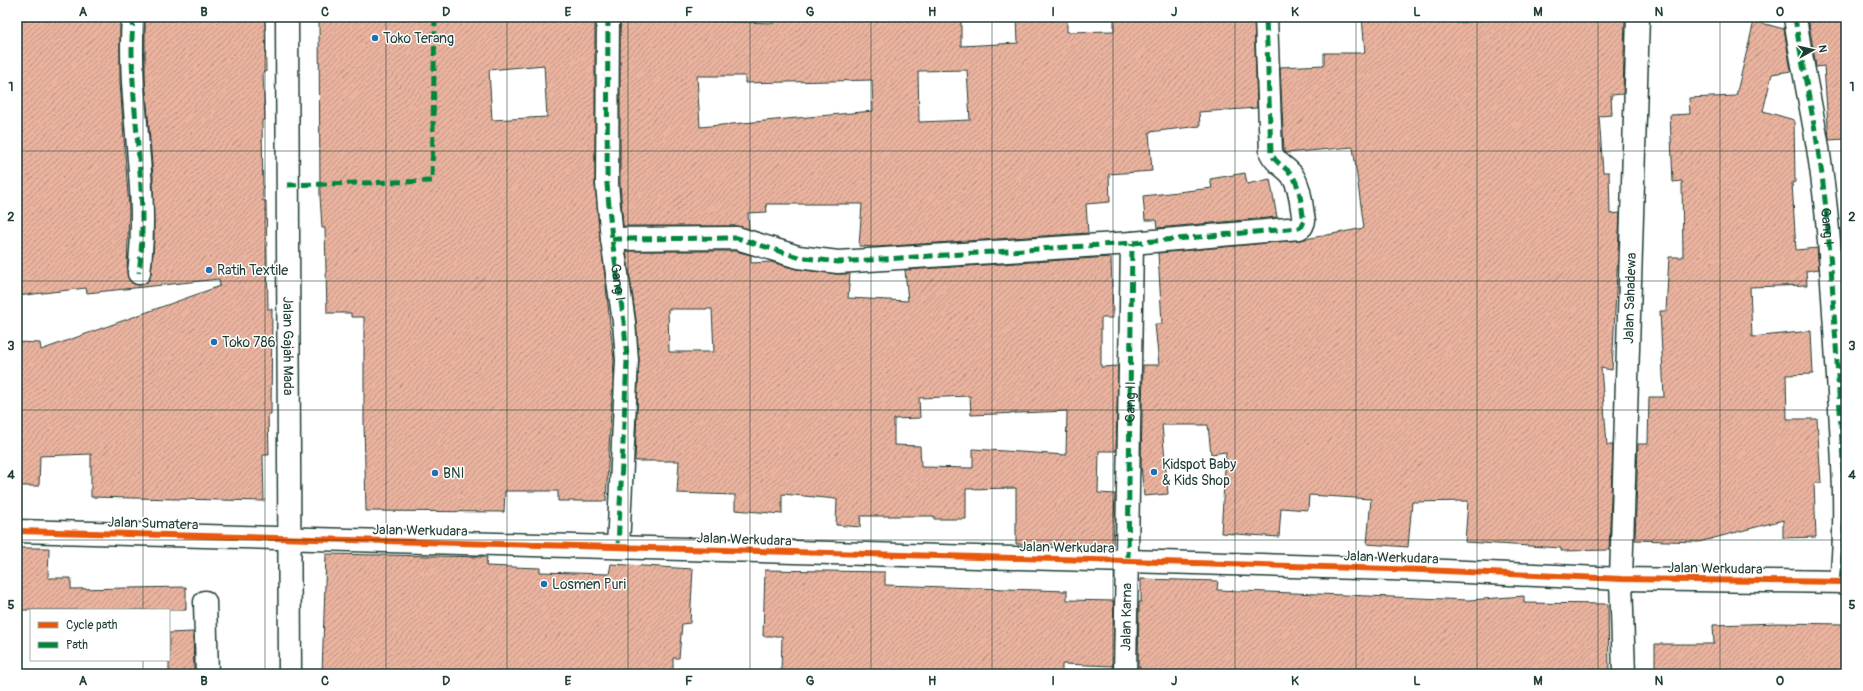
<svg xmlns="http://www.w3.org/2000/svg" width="1863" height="691" viewBox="0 0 1863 691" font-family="Pangolin,sans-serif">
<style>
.building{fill:url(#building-hatch);stroke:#1f3d34;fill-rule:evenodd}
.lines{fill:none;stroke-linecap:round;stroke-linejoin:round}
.minor-casing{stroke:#1f3d34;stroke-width:25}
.major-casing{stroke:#1f3d34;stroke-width:25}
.minor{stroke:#fff;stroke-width:22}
.major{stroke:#fff;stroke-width:22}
.quiet{stroke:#00873e;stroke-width:5;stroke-dasharray:10 5;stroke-linecap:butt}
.cycleway-casing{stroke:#fff;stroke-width:8}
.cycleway{stroke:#e8590c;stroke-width:6}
.grid{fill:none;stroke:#1f3d34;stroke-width:1;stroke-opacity:0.55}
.poi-dot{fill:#1f6fb2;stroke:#fff;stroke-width:1.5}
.labels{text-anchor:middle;stroke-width:3;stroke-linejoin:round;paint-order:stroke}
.poi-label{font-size:14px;fill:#1f3d34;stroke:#fff;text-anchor:start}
.street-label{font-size:14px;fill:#1f3d34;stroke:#fff}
.neatline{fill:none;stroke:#1f3d34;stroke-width:1.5}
.grid-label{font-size:13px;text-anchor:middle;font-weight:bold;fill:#1f3d34}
</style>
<defs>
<pattern id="building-hatch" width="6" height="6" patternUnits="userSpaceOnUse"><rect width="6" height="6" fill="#eab39f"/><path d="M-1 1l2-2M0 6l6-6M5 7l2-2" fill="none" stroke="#bd9382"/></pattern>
</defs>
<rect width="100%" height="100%" fill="#fff"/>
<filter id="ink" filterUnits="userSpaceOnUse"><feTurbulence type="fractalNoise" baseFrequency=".025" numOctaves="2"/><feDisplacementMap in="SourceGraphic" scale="8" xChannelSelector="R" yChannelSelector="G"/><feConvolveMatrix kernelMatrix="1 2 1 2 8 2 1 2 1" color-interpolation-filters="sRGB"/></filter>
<g filter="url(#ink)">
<!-- building -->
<g class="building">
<polygon points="56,17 120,17 120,82 129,209 127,272 128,278 132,283 138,285 144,284 149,280 151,274 154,241 153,176 145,80 145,17 265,17 266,72 263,72 265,120 262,120 263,201 266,201 268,309 272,309 271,414 268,414 269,455 263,455 264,501 91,497 91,454 40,456 39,486 17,486 17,342 40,343 41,350 220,286 219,279 87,293 86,288 17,296 17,21"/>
<path d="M319,17H570L571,21L595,20V185L614,360L606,501H558V491H505L504,512L366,511L364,423V317H351V313H327L325,228H322L320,196ZM544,65L547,117L492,120L489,70Z"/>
<path d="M625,17H711V21L774,23V17H961V46L1018,43L1017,17H1067V32L1114,31V17H1254L1257,108L1199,112L1200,126L1149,132L1152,171L1109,174L1110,202L1086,204L1088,233L876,247L859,246L862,204H766L767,212L748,213L749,229L737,226H623L620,183V19L625,18ZM967,70L970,120L919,122L918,71ZM697,76H745V83L872,80L873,111L700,127Z"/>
<polygon points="1362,17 1456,17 1456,23 1521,17 1625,17 1623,94 1611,95 1612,115 1599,116 1603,172 1609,172 1610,214 1620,213 1612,370 1601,368 1607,445 1613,445 1609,550 1561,551 1561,548 1465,542 1468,501 1412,502 1408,547 1367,544 1371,499 1309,495 1308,510 1281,508 1279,537 1221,533 1226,452 1211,454 1208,425 1162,425 1168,494 1144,496 1141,465 1143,365 1159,365 1155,324 1162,324 1158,253 1300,240 1364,228 1353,147 1286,153 1284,151 1280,67 1324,65 1324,53 1365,53"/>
<polygon points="1808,17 1846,17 1846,139 1829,140 1824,66 1816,67"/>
<polygon points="1754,21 1784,29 1791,71 1772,74 1763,111 1794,120 1795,182 1792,183 1796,250 1817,248 1819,269 1806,271 1807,285 1750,287 1752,337 1811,331 1813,374 1786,375 1787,419 1817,419 1821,483 1814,483 1816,537 1783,538 1783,520 1699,542 1635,540 1638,444 1648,444 1649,397 1664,397 1660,311 1666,311 1669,257 1683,257 1682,181 1673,182 1670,115 1690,114 1689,98 1736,96"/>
<polygon points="1245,173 1247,184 1270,179 1277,217 1157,228 1156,220 1145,220 1143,196 1212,188 1210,179"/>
<polygon points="1842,245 1846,245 1846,266 1843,266"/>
<path d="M626,251H735L751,255V263L771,262L796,269L836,274H850L848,298L908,301L905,270L1111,257L1113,318H1101V367L1118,366L1116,451H1099L1098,493L1115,494L1113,545L1016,544V488L966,489V519H934V516H861L860,527L836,525L837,499L782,494V514L735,510V495L677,493L679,461H635L639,359L636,320ZM668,309H712L714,352H669ZM970,396L971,415L1067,411L1066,455L973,449V468L921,467L920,446L894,445V419L920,418L919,398Z"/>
<polygon points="17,548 49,548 48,578 71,578 71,589 186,587 186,610 17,610"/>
<polygon points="326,554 487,557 486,566 540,568 540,572 609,574 611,564 693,569 690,623 682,624 679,658 673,658 673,674 511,674 512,672 454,671 454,673 436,674 322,674"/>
<polygon points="765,570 885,572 885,585 1067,591 1067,600 1114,601 1113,666 1062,664 1062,674 976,672 976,674 781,674 782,636 763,636"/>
<polygon points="1141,579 1218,581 1217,590 1469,600 1524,596 1524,603 1608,604 1609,672 1560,674 1369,674 1369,670 1315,669 1315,674 1140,674 1140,667 1138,667 1139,602 1141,602"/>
<polygon points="1778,623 1846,624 1846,674 1655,674 1655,644 1714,644 1713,625"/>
<polygon points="193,632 194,674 169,674 169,633"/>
</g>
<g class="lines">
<defs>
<g id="minor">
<path d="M133,17C127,102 150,188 139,273"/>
<path id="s1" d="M608,17L607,184L612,239L624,322L627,360L618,547"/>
<path id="s2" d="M1795,17C1801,61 1811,104 1818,148C1830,223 1833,301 1838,377C1842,445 1848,514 1841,582"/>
<path d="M612,239L737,238L798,257L838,262L1132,243L1299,228L1302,226L1304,221C1301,206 1301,188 1292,175C1285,166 1277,165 1271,153L1266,17"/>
<polyline points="17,531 1128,561 1424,570 1621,579 1846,582"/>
<polyline points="205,602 207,674"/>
<path id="s3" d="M1125,674L1132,243"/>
<path id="s4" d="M1624,674L1621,579L1638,17"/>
</g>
<g id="major">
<path id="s5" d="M287,17L290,674"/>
</g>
</defs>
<!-- minor casing -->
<use href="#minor" class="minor-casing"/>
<!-- major casing -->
<use href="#major" class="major-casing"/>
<!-- minor -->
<use href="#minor" class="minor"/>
<!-- major -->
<use href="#major" class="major"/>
<!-- quiet -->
<g class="quiet">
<path d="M133,17C127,102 150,188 139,273"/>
<polyline points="608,17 607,184 612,239 624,322 627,360 618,547"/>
<path d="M1795,17C1801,61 1811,104 1818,148C1830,223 1833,301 1838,377C1842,445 1848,514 1841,582"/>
<polyline points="287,185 432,181 435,17"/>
<path d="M612,239L737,238L798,257L838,262L1132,243L1299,228L1302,226L1304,221C1301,206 1301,188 1292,175C1285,166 1277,165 1271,153L1266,17"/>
<path id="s6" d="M1128,561L1132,243"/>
</g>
<defs>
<polyline id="cycleway" points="17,531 1128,561 1424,570 1621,579 1846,582"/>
</defs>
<!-- cycleway casing -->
<use href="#cycleway" class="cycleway-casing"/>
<!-- cycleway -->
<use href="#cycleway" class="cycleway"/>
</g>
</g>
<!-- grid -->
<path class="grid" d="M143,17V610M265,17V674M386,17V674M507,17V674M628,17V674M750,17V674M871,17V674M992,17V674M1113,17V674M1235,17V674M1356,17V674M1477,17V674M1598,17V674M1720,17V674M17,151H1846M17,281H1846M17,410H1846M17,540H1846M143,660V674"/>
<!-- markers -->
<g class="poi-dot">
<circle cx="375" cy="38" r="4"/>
<circle cx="209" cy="270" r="4"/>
<circle cx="214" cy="342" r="4"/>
<circle cx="1154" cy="472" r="4"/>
<circle cx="435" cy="473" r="4"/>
<circle cx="544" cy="584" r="4"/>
</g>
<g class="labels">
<!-- poi labels -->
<g class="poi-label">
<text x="383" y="43">Toko Terang</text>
<text x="217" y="275">Ratih Textile</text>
<text x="222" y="347">Toko 786</text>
<text x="1162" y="469">Kidspot Baby<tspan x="1162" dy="16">&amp; Kids Shop</tspan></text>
<text x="443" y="478">BNI</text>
<text x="552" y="589">Losmen Puri</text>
</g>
<!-- street labels -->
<g class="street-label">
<text dy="5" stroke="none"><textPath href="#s2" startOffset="212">Gang I</textPath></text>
<text dy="5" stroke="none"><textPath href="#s1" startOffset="266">Gang I</textPath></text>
<text dy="5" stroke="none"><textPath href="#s4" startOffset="376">Jalan Sahadewa</textPath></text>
<text dy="5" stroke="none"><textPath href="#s5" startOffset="329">Jalan Gajah Mada</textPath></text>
<text dy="5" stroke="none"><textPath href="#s6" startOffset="159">Gang II</textPath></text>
<text transform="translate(153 523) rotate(2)" y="5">Jalan Sumatera</text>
<text transform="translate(420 530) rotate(1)" y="5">Jalan Werkudara</text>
<text transform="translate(744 539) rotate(2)" y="5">Jalan Werkudara</text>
<text transform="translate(1067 547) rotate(1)" y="5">Jalan Werkudara</text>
<text transform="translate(1391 557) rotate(2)" y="5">Jalan Werkudara</text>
<text transform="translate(1715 568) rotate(1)" y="5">Jalan Werkudara</text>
<text dy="5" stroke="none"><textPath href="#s3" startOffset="57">Jalan Karna</textPath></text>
</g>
</g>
<!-- margin -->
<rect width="1863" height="691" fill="none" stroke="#fff" stroke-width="44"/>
<!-- legend -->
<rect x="30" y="609" width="140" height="52" fill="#ffffff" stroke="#a5b1ae"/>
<rect x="38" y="622" width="20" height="6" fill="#e8590c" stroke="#a5b1ae"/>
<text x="66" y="629" font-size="12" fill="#1f3d34">Cycle path</text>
<rect x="38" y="642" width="20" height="6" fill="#00873e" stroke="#a5b1ae"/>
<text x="66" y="649" font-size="12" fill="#1f3d34">Path</text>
<!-- north arrow -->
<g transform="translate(1813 50) rotate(82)" stroke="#ffffff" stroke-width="3" paint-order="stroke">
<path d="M0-3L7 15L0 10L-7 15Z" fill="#1f3d34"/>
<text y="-6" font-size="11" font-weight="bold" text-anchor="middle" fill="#1f3d34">N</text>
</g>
<rect x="22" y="22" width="1819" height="647" class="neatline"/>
<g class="grid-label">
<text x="83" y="16">A</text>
<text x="204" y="16">B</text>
<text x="325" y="16">C</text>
<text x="446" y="16">D</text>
<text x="568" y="16">E</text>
<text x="689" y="16">F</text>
<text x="810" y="16">G</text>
<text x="932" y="16">H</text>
<text x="1053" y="16">I</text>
<text x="1174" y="16">J</text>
<text x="1295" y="16">K</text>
<text x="1417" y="16">L</text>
<text x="1538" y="16">M</text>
<text x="1659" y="16">N</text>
<text x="1780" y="16">O</text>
<text x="11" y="91">1</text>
<text x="1852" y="91">1</text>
<text x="11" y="221">2</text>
<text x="1852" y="221">2</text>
<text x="11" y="350">3</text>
<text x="1852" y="350">3</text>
<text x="11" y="479">4</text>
<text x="1852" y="479">4</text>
<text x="11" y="609">5</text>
<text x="1852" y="609">5</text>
<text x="83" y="685">A</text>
<text x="204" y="685">B</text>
<text x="325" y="685">C</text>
<text x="446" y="685">D</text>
<text x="568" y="685">E</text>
<text x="689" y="685">F</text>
<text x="810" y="685">G</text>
<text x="932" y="685">H</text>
<text x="1053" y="685">I</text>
<text x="1174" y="685">J</text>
<text x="1295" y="685">K</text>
<text x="1417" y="685">L</text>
<text x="1538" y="685">M</text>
<text x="1659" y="685">N</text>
<text x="1780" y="685">O</text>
</g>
</svg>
